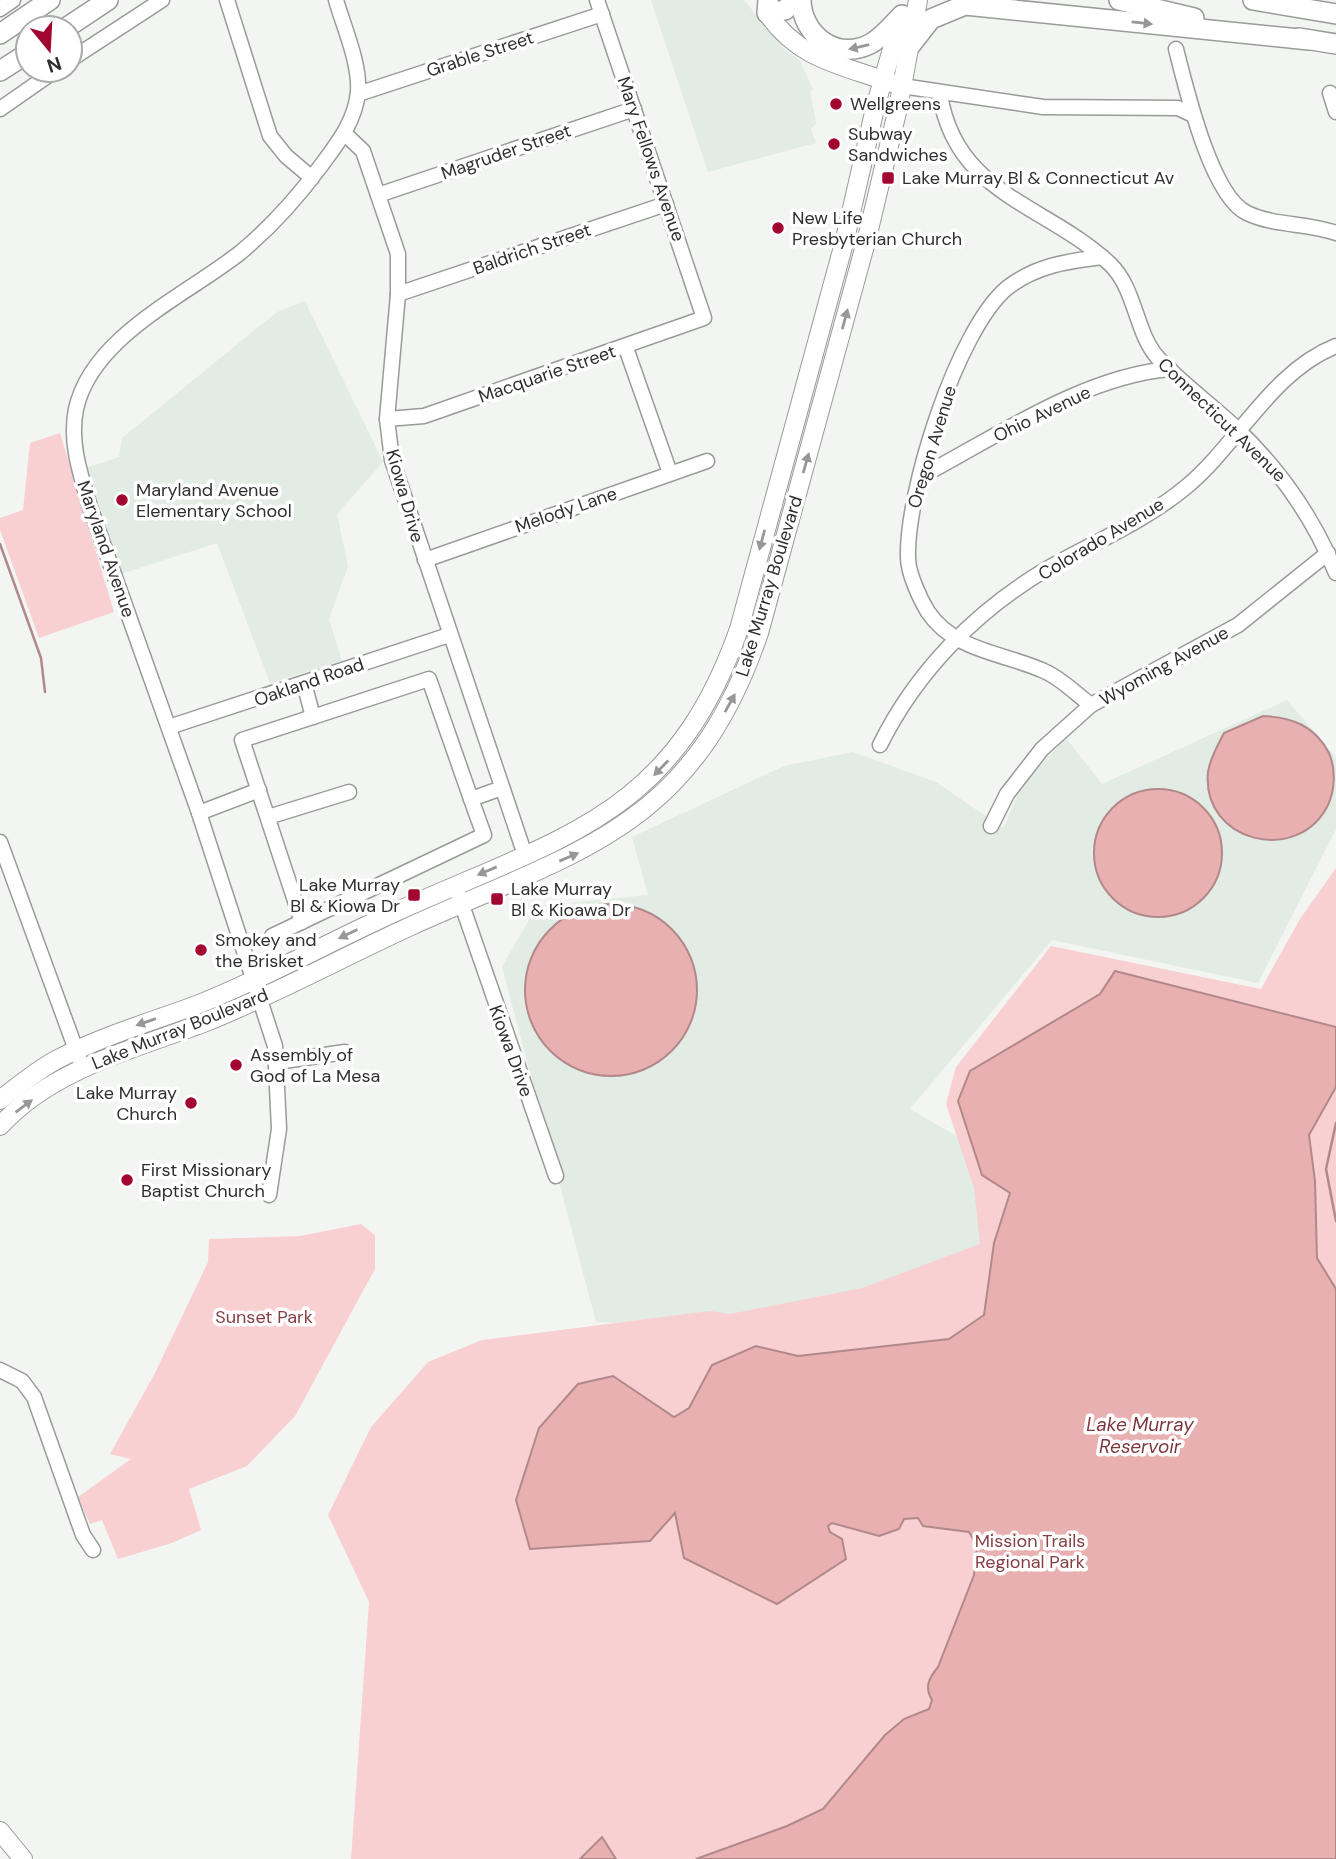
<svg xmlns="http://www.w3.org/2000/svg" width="1336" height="1859" viewBox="0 0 1336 1859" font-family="'DM Sans',sans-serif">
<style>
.built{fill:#e2ebe4}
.green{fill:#f8d0d1}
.water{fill:#e9b0b1;stroke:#b1898a;stroke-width:2}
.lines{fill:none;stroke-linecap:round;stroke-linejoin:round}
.stream{stroke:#b1898a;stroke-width:2.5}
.minor-casing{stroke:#999b99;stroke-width:17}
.major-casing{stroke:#999b99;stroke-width:20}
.highway-casing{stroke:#999b99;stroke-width:22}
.minor{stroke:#fff;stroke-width:14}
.major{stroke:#fff;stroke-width:18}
.highway{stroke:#fff;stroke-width:19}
.oneway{fill:#969796}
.poi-dot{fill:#a30531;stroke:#fff;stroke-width:2.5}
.labels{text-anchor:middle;stroke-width:7;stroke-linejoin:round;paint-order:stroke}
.street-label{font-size:18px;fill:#2e2f2e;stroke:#fff}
.poi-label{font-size:18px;fill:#2e2f2e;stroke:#fff;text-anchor:start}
.park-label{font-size:18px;fill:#853f44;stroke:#fff}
.water-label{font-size:19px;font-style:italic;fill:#7d373d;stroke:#fff}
</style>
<rect width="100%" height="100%" fill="#f3f5f3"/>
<!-- built -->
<g class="built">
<polygon points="651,0 744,0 785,50 800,61 813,89 810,91 816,123 811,129 816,143 708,172"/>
<polygon points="305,301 383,462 337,514 348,566 329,619 342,661 270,683 217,543 121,574 83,469 119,457 122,438 277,312"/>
<polygon points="1287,700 1336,757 1336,829 1258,983 1052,940 910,1109 960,1138 981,1198 980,1259 730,1328 596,1322 502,967 537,906 648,895 632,837 784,766 853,752 936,782 1003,828 1023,784 1066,738 1102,784"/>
</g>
<!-- green -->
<g class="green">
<polygon points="60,433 114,612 39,638 0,530 0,518 23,510 30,443"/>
<polygon points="1336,868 1336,1859 351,1859 369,1602 328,1515 371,1427 428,1362 482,1340 710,1311 730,1314 862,1288 980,1244 974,1188 946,1104 956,1067 1051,946 1261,989 1300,919"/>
<polygon points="361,1224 375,1235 375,1269 295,1416 247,1466 189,1489 201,1530 172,1543 118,1559 102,1520 90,1524 78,1497 131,1459 110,1454 155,1373 208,1262 209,1239 300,1236"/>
</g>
<!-- water -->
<g class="water">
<path d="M1263,716C1292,717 1315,726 1329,753C1336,769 1335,790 1328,805C1298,866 1201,842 1208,772C1210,758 1218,745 1224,733Z"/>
<circle cx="1158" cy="853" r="64"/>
<circle cx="611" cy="990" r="86"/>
<path d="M1115,971L1336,1027V1087L1309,1135L1315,1181L1317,1258L1336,1289V1859H696L787,1826L823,1809L885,1735L904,1719L929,1709L932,1700C924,1687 929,1678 938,1667L974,1575L977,1546L969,1532L923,1526L918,1518L904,1519L899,1529L879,1536L832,1523L828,1526L830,1532L842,1539L846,1559L777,1604L684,1558L675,1513L650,1541L530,1549L516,1500L539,1428L578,1384L613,1376L674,1417L689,1408L712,1365L756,1346L798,1356L949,1339L984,1315L994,1243L1010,1193L982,1175L958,1101L970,1071L1100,994Z"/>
<polygon points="602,1837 616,1859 580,1859"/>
</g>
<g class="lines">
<!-- stream -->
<g class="stream">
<polyline points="0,544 41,658 45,692"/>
<polyline points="1336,1123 1326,1169 1336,1221"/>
</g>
<defs>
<g id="minor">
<polyline points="227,0 270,136 286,156 312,178"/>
<polyline points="0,9 13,0"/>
<path d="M1176,49C1186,88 1211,196 1247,213C1274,226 1308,223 1336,233"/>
<polyline points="70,60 162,0"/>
<polyline points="902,86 1043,107 1178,108 1193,115"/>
<polyline points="1330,93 1336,112"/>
<polyline points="358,94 602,14"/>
<path d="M940,94C955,195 1048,205 1110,264C1136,289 1135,332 1158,358C1182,384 1212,405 1237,429C1281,471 1313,517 1336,573"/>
<polyline points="0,109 56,70"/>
<polyline points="345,134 363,151 398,254 398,294 387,419 392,460 525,855"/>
<polyline points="378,195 634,109"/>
<polyline points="398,294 666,204"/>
<polyline points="626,348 670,473"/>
<polyline points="387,419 424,416 704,318 597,0"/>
<path d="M920,477C996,437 1084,376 1170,369"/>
<polyline points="425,560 707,461"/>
<polyline points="304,683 313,717"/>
<path d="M1091,705C1076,694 1061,678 1044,671C1004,653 954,651 928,612C920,599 908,573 908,558C906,492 957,330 1007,288C1035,266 1067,261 1102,257"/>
<polyline points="169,727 449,635"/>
<path d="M880,745C916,672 975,612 1045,570C1092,543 1144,522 1186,487C1237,445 1272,371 1336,346"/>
<polyline points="199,813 259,790"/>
<polyline points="268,817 349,792"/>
<polyline points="991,826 1007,794 1042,749 1091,705 1238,625 1328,553"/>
<polyline points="0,842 83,1069"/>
<polyline points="455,885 556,1176"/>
<polyline points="302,922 242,740 429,679 471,799"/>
<polyline points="272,936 484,835 471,799 502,788"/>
<polyline points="277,1062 345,1052"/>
<path d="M269,1195L279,1129L275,1046L199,813L90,507C81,475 69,443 76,409C92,336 187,295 241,252C271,227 297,198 320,167C337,144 355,122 358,92C360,63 344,28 336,0"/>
<polyline points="0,1370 22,1381 34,1397 83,1535 93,1550"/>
</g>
<g id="major">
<path d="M767,13C799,60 842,65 892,83"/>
<path d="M0,1100C18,1086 36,1071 56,1060C102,1036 151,1022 199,1004C267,977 333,940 400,910C564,836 673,816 739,629L844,243L876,104L902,15"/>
<path d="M0,1126C53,1068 135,1049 206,1022C276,994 343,957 411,926C582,849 692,828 759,633L867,238L898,108L918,0"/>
<polyline points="0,1831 23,1859"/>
</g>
<g id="highway">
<polyline points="768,0 767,13 785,10 795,0"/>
<path d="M801,0C802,35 836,61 870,44C882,38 892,25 902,15"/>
<polyline points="1119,0 1194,18"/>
<polyline points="1253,0 1336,14"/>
<polyline points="66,28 108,0"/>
<polyline points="0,34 50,0"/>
<polyline points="1299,38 1336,44"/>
<polyline points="910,46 931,19 965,5 1309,40"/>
<polyline points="0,71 28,53"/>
</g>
</defs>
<!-- minor casing -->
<use href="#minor" class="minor-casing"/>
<!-- major casing -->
<use href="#major" class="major-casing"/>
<!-- highway casing -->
<use href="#highway" class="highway-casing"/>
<!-- minor -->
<use href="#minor" class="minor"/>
<!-- major -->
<use href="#major" class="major"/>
<!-- highway -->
<use href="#highway" class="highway"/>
</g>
<!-- one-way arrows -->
<defs><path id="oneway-solid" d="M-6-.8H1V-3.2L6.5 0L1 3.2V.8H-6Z" transform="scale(1.75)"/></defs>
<g class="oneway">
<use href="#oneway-solid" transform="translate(1142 23) rotate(6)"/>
<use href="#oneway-solid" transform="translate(859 47) rotate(167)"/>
<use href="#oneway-solid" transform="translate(845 319) rotate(-75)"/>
<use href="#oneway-solid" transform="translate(806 463) rotate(-74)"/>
<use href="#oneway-solid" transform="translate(762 540) rotate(105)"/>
<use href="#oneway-solid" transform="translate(730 703) rotate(-61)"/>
<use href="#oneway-solid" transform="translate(661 768) rotate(134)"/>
<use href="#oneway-solid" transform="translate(569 857) rotate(-23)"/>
<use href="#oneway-solid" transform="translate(487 871) rotate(157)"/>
<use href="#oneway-solid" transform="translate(348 934) rotate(154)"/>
<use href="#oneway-solid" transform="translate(146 1022) rotate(161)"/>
<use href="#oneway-solid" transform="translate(24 1106) rotate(-37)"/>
</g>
<!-- markers -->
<g class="poi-dot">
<circle cx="836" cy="104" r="7"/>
<circle cx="834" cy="144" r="7"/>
<rect x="881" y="171" width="14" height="14" rx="3.5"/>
<circle cx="778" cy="228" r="7"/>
<circle cx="122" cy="500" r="7"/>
<rect x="407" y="888" width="14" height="14" rx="3.5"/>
<rect x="490" y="892" width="14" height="14" rx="3.5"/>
<circle cx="201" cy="950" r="7"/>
<circle cx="236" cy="1065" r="7"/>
<circle cx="191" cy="1103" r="7"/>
<circle cx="127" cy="1180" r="7"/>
</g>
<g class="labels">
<!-- street labels -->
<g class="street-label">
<text transform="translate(480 54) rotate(-18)" y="6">Grable Street</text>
<text transform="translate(506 152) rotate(-19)" y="6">Magruder Street</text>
<text transform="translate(651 159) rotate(71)" y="6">Mary Fellows Avenue</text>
<text transform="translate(532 249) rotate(-19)" y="6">Baldrich Street</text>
<text transform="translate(547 374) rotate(-19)" y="6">Macquarie Street</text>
<text transform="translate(1042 414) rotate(-26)" y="6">Ohio Avenue</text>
<text transform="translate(1222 420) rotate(44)" y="6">Connecticut Avenue</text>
<text transform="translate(932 447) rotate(-73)" y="6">Oregon Avenue</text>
<text transform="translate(405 496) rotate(74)" y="6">Kiowa Drive</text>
<text transform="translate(566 510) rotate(-19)" y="6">Melody Lane</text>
<text transform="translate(1101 539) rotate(-31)" y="6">Colorado Avenue</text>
<text transform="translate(106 549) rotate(71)" y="6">Maryland Avenue</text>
<text transform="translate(769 586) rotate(-73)" y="6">Lake Murray Boulevard</text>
<text transform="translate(1164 666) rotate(-29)" y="6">Wyoming Avenue</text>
<text transform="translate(309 682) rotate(-19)" y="6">Oakland Road</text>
<text transform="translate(180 1029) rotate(-22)" y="6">Lake Murray Boulevard</text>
<text transform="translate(511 1051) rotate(70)" y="6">Kiowa Drive</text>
</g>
<!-- poi labels -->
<g class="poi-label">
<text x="850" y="110">Wellgreens</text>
<text x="848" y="140">Subway<tspan x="848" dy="21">Sandwiches</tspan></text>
<text x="902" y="184">Lake Murray Bl &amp; Connecticut Av</text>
<text x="792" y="224">New Life<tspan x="792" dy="21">Presbyterian Church</tspan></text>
<text x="136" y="496">Maryland Avenue<tspan x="136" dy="21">Elementary School</tspan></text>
<text x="400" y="891" text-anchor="end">Lake Murray<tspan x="400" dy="21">Bl &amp; Kiowa Dr</tspan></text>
<text x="511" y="895">Lake Murray<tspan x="511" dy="21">Bl &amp; Kioawa Dr</tspan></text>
<text x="215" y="946">Smokey and<tspan x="215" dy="21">the Brisket</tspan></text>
<text x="250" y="1061">Assembly of<tspan x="250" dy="21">God of La Mesa</tspan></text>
<text x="177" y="1099" text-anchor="end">Lake Murray<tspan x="177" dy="21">Church</tspan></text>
<text x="141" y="1176">First Missionary<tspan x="141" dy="21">Baptist Church</tspan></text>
</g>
<!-- park labels -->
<g class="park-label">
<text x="264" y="1323">Sunset Park</text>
<text x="1030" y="1547">Mission Trails<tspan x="1030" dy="21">Regional Park</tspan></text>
</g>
<!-- water labels -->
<g class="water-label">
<text x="1140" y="1431">Lake Murray<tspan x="1140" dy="22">Reservoir</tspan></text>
</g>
</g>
<!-- north arrow -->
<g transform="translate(49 49) rotate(162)"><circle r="33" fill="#ffffff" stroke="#abacab" stroke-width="2"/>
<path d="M0-5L12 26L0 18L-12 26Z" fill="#a30531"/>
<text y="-10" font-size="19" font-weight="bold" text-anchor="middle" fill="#2e2f2e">N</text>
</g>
</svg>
